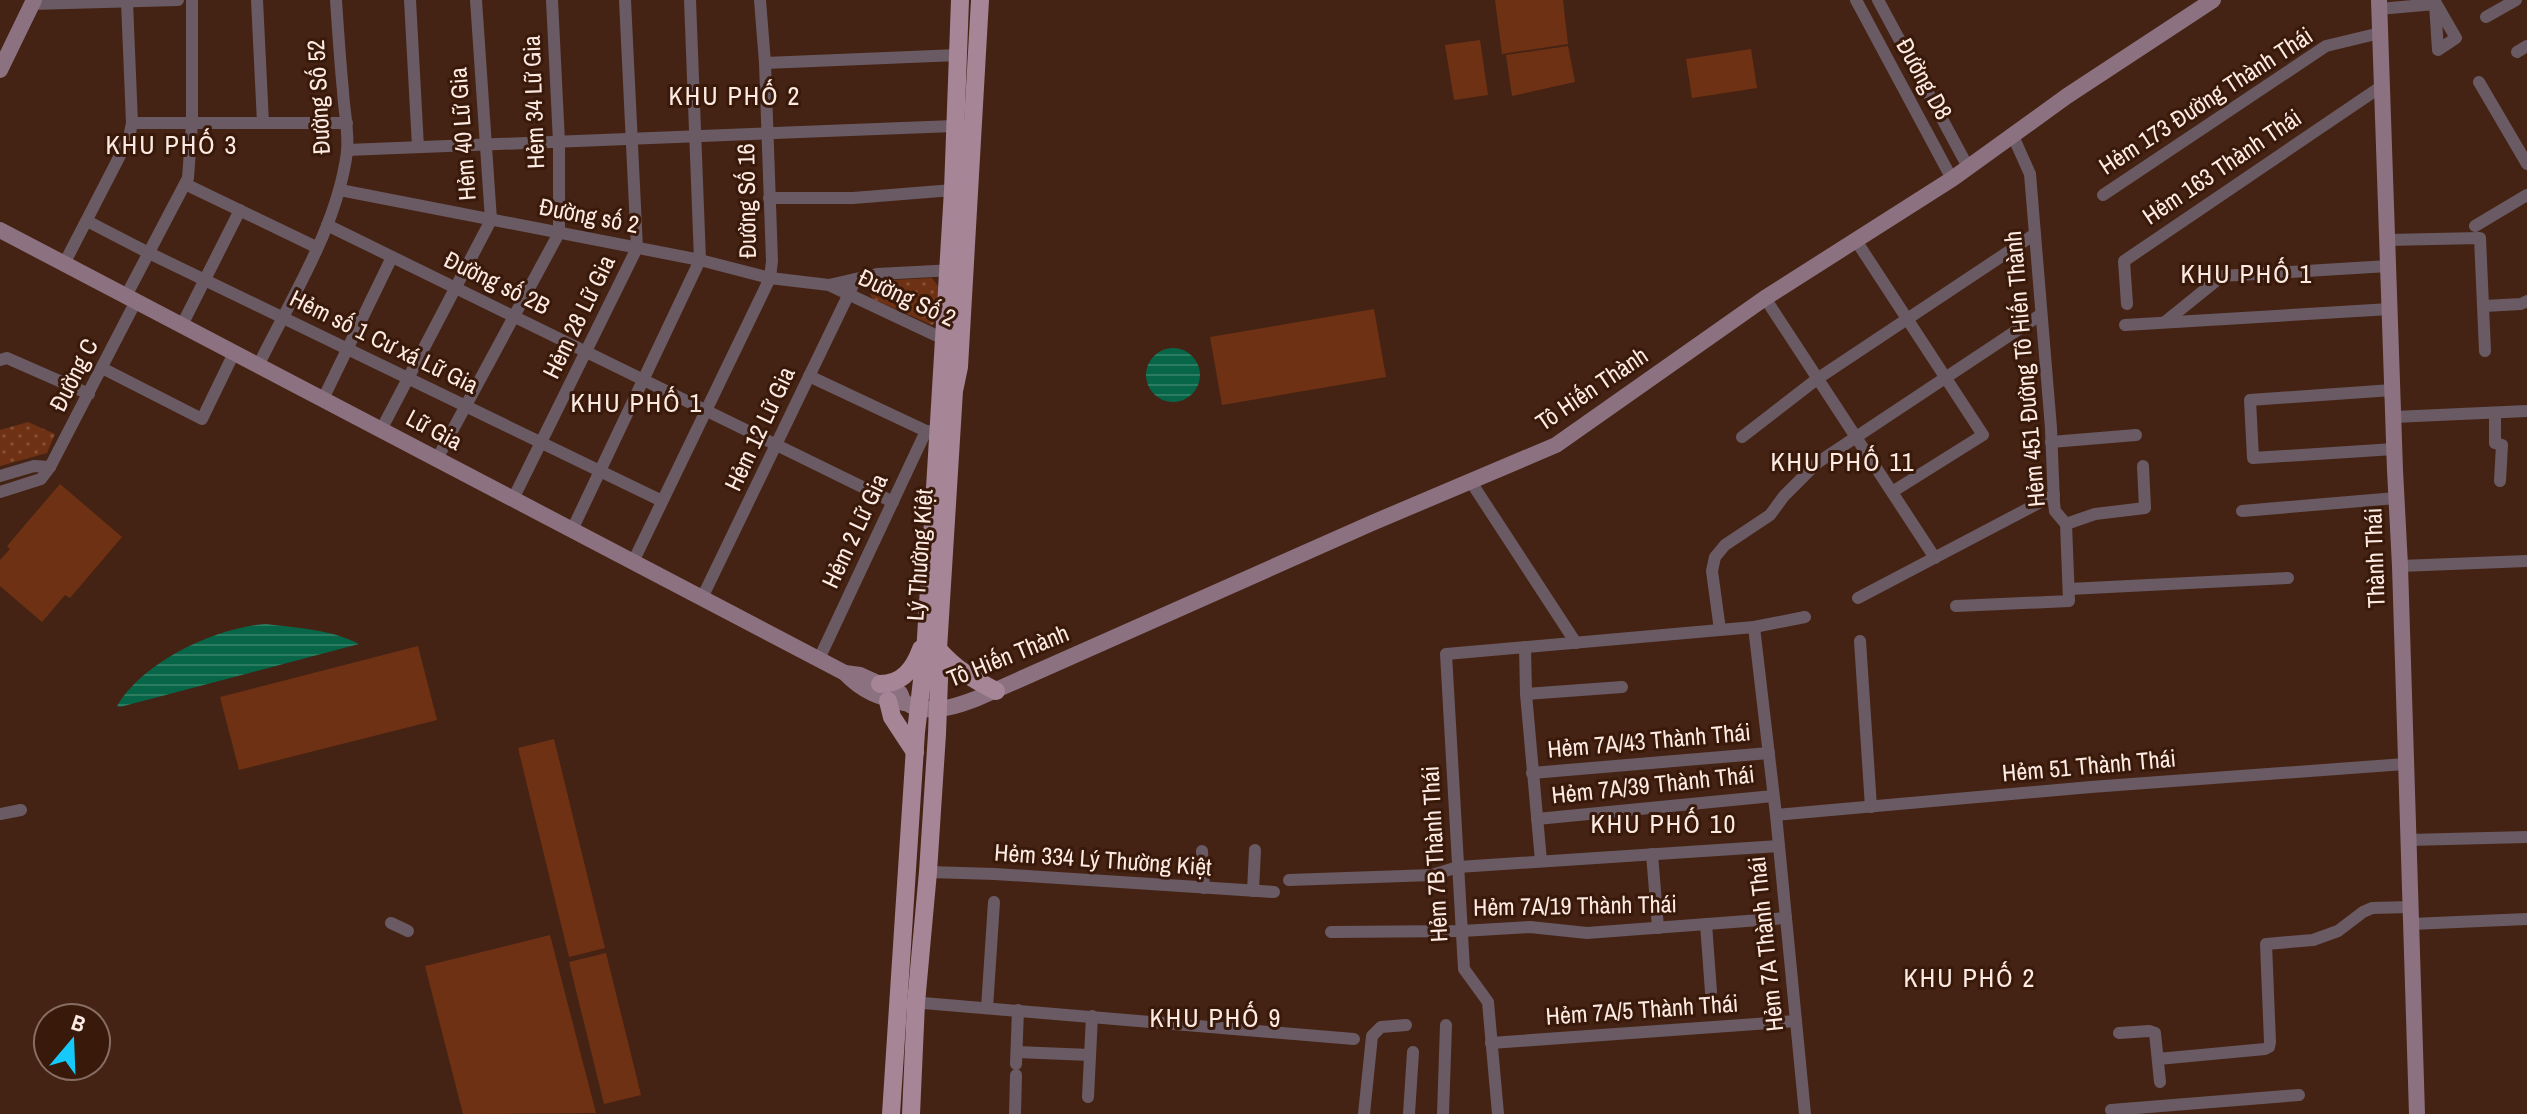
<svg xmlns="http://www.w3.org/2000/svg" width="2527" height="1114" viewBox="0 0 2527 1114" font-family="'Archivo Narrow',sans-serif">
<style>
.park{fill:url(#park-dots)}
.pitch{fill:#6f3113}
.water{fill:url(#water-rules)}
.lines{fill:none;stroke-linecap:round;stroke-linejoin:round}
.street{stroke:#6a5a63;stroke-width:12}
.secondary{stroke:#8c7280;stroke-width:16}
.primary{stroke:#a68597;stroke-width:18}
.labels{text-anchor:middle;stroke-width:6;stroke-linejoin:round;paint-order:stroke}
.street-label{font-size:24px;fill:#fdebe3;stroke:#39190a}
.neighbourhood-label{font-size:26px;letter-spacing:2px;fill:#fdebe3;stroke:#39190a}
</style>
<defs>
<pattern id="park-dots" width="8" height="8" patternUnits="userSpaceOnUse" patternTransform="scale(2)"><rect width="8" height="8" fill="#6f3113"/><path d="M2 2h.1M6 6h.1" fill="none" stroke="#844f35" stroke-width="1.8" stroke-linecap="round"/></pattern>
<pattern id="water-rules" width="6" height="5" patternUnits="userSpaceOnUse" patternTransform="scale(2)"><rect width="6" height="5" fill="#066647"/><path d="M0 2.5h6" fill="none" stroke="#2b7c61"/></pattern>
</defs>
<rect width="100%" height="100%" fill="#442314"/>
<!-- park -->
<g class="park">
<path d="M932,278L938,286L936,321L932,325L873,299C868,292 869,286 875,281Z"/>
<polygon points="28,422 55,434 47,453 0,466 0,430"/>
</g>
<!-- pitch -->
<g class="pitch">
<polygon points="1495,0 1563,0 1568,44 1502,54"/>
<polygon points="1480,40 1488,95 1454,100 1445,45"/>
<polygon points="1568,46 1575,82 1512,96 1506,55"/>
<polygon points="1751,49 1757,88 1692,98 1686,59"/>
<polygon points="1374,309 1386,377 1222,405 1210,337"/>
<polygon points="60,484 122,537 70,598 65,595 42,622 0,586 0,560 10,549 7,546"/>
<polygon points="418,646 437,720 239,770 220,697"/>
<polygon points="554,739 605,948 569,957 518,748"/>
<polygon points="550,935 596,1113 463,1114 425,966"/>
<polygon points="606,953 641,1095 604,1104 569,962"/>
</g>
<!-- water -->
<g class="water">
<circle cx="1173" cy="375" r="27"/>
<path d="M266,624C298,628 330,629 359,644L120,707L117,706C143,661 217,627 266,624Z"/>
</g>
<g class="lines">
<!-- street -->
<g class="street">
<polyline points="257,0 263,123"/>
<polyline points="410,0 418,147"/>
<polyline points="1856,0 1952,179"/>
<polyline points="1878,0 1968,167"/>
<polyline points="31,4 178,0"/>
<polyline points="2379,9 2435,4 2438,50 2456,38 2434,0"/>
<polyline points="2486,17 2516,0"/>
<polyline points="2517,52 2527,46"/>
<polyline points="765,63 958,55"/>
<polyline points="2479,82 2527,164"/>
<polyline points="132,123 347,123"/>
<polyline points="347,150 954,126"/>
<polyline points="185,184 316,247"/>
<polyline points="340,190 700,260 770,278 829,285 950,342"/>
<polyline points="2103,195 2326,46 2380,33"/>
<polyline points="769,198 853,198 953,190"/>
<polyline points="87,221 149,253 662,501"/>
<polyline points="327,225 893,502"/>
<polyline points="2475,226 2527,195"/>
<polyline points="1855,239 1983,435 1892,492"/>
<polyline points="2387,240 2480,238 2485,351"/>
<polyline points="64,264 129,138 132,123 127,2"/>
<polyline points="829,285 877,274 954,270"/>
<polyline points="126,296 188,178 192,123 192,0"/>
<polyline points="1765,298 1935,558"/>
<polyline points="2127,304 2124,261 2382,86"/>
<polyline points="2484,306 2521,304 2527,301"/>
<polyline points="2165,322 2222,276 2388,266"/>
<polyline points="182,325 240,210"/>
<polyline points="2125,325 2390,309"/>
<polyline points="0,360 7,358 89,394"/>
<path d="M258,366C291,298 337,228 347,152C349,131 344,112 343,91C340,61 338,30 336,0"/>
<polyline points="102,368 202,419 234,353"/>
<polyline points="809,376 926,431"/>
<polyline points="2392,390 2250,400 2253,458 2394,449"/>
<polyline points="323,399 392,257"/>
<polyline points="2495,413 2495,443 2502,445 2500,481"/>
<polyline points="2394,417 2527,411"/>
<polyline points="381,430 491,220 476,0"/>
<polyline points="1742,437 1817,379 2035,234"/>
<polyline points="2051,442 2136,435"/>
<polyline points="437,459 559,233 559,142 552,0"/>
<polyline points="0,476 34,466 50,467"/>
<polyline points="1471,482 1576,643"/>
<polyline points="0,492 41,479 50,467 136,301"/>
<polyline points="513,499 637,248 625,0"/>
<polyline points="2242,511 2396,498"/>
<polyline points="2066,524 2095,514 2145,508 2143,466"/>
<polyline points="572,530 700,260 690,0"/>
<polyline points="633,562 770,278 772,261 765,63 760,0"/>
<polyline points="2400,566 2527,561"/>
<polyline points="2069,589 2288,578"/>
<polyline points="702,598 856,279"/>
<polyline points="1858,598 2054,495"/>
<polyline points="1956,606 2069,601 2066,524 2055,511 2054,503 2051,428 2030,174 2013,136"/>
<polyline points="1754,627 1776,815 1805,1114"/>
<polyline points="1720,630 1712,571 1715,557 1725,545 1770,515 1784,496 1817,463 2040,315"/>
<polyline points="1860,641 1871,807"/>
<polyline points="1525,647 1526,694 1541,861"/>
<polyline points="819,659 926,431 937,432"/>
<polyline points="1526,694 1622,687"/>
<polyline points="1532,773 1769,753"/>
<polyline points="0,814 21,810"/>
<polyline points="1776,815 2091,787 2405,764"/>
<polyline points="1537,819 1773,796"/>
<polyline points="2408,840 2527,837"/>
<polyline points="1202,851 1204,888"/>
<polyline points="1652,854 1658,928"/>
<polyline points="928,872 995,874 1274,892"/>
<polyline points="1289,880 1432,875 1458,867 1779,846"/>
<polyline points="1253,891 1255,850"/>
<polyline points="391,923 408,931"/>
<polyline points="1706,924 1711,992"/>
<polyline points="2411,924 2527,919"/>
<polyline points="1331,932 1462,931 1530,927 1587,933 1786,918"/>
<polyline points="911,1002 1354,1039"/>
<polyline points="987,1008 994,902"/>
<polyline points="2119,1033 2149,1031 2155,1033 2160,1082"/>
<polyline points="1491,1043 1796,1021"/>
<polyline points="1017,1052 1090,1055"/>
<polyline points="2158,1059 2265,1049 2269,1047 2270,1042 2266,944 2313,940 2338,931 2363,912 2372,908 2410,907"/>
<polyline points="1016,1064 1018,1010"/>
<polyline points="1088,1097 1092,1016"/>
<polyline points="2111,1110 2299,1095"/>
<polyline points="1015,1114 1016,1075"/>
<polyline points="1364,1114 1372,1036 1381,1027 1406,1025"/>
<polyline points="1409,1114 1413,1052"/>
<polyline points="1443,1114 1446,1025"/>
<polyline points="1498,1114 1488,1002 1464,969 1446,654 1754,627 1805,617"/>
</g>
<!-- secondary -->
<g class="secondary">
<polyline points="2379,0 2395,470 2400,566 2417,1114"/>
<polyline points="0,70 34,0"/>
<path d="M0,230L845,673C863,692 880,698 905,703C909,704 913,707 917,708C937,713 960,705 978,698L1372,523L1556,445L1765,298L1952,179L2067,96L2213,0"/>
<polyline points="845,673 860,675 900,693 904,703"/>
</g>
<!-- primary -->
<g class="primary">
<path d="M938,649C955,669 973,679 996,691"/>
<path d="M880,684C903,684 914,668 921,649"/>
<polyline points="888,701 892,717 915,752"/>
<polyline points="891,1114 916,732 925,654 953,190 960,0"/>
<polyline points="911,1114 916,1003 928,872 937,734 939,680 938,649 954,391 959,367 980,0"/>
</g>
</g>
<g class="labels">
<!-- street labels -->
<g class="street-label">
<text transform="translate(1924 79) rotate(61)" y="8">Đường D8</text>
<text transform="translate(319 97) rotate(-93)" y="8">Đường Số 52</text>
<text transform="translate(2206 101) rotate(-33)" y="8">Hẻm 173 Đường Thành Thái</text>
<text transform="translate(534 102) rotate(-92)" y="8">Hẻm 34 Lữ Gia</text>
<text transform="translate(463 134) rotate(-94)" y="8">Hẻm 40 Lữ Gia</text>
<text transform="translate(2222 167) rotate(-34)" y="8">Hẻm 163 Thành Thái</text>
<text transform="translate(747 201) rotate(-91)" y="8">Đường Số 16</text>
<text transform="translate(589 216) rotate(11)" y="8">Đường số 2</text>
<text transform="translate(497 283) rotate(26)" y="8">Đường số 2B</text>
<text transform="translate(907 298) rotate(25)" y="8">Đường Số 2</text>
<text transform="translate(579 317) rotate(-64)" y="8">Hẻm 28 Lữ Gia</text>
<text transform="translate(384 342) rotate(26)" y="8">Hẻm số 1 Cư xá Lữ Gia</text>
<text transform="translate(2025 369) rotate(-95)" y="8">Hẻm 451 Đường Tô Hiến Thành</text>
<text transform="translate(74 375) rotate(-63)" y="8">Đường C</text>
<text transform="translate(1592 389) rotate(-34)" y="8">Tô Hiến Thành</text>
<text transform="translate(760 429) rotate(-65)" y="8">Hẻm 12 Lữ Gia</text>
<text transform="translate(434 430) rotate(28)" y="8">Lữ Gia</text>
<text transform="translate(855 531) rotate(-65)" y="8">Hẻm 2 Lữ Gia</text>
<text transform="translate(920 555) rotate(-86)" y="8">Lý Thường Kiệt</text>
<text transform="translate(2375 558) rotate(-92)" y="8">Thành Thái</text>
<text transform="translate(1008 656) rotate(-22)" y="8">Tô Hiến Thành</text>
<text transform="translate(1649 741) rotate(-5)" y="8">Hẻm 7A/43 Thành Thái</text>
<text transform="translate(2089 766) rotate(-5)" y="8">Hẻm 51 Thành Thái</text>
<text transform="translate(1653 785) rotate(-6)" y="8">Hẻm 7A/39 Thành Thái</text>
<text transform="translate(1435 854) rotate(-93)" y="8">Hẻm 7B Thành Thái</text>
<text transform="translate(1103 860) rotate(4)" y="8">Hẻm 334 Lý Thường Kiệt</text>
<text transform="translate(1575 906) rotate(-1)" y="8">Hẻm 7A/19 Thành Thái</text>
<text transform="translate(1766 944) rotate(-96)" y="8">Hẻm 7A Thành Thái</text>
<text transform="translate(1642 1010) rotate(-4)" y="8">Hẻm 7A/5 Thành Thái</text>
</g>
<!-- neighbourhood labels -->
<g class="neighbourhood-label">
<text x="735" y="105">KHU PHỐ 2</text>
<text x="172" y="154">KHU PHỐ 3</text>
<text x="2247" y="283">KHU PHỐ 1</text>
<text x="637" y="412">KHU PHỐ 1</text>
<text x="1843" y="471">KHU PHỐ 11</text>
<text x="1664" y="833">KHU PHỐ 10</text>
<text x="1970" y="987">KHU PHỐ 2</text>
<text x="1216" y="1027">KHU PHỐ 9</text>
</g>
</g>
<!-- north arrow -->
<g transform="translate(72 1042) rotate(19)"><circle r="38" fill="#39190a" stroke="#876d61" stroke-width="2"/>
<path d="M0-6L14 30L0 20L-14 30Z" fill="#15cafb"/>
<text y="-12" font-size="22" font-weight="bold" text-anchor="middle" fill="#fdebe3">B</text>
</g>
</svg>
